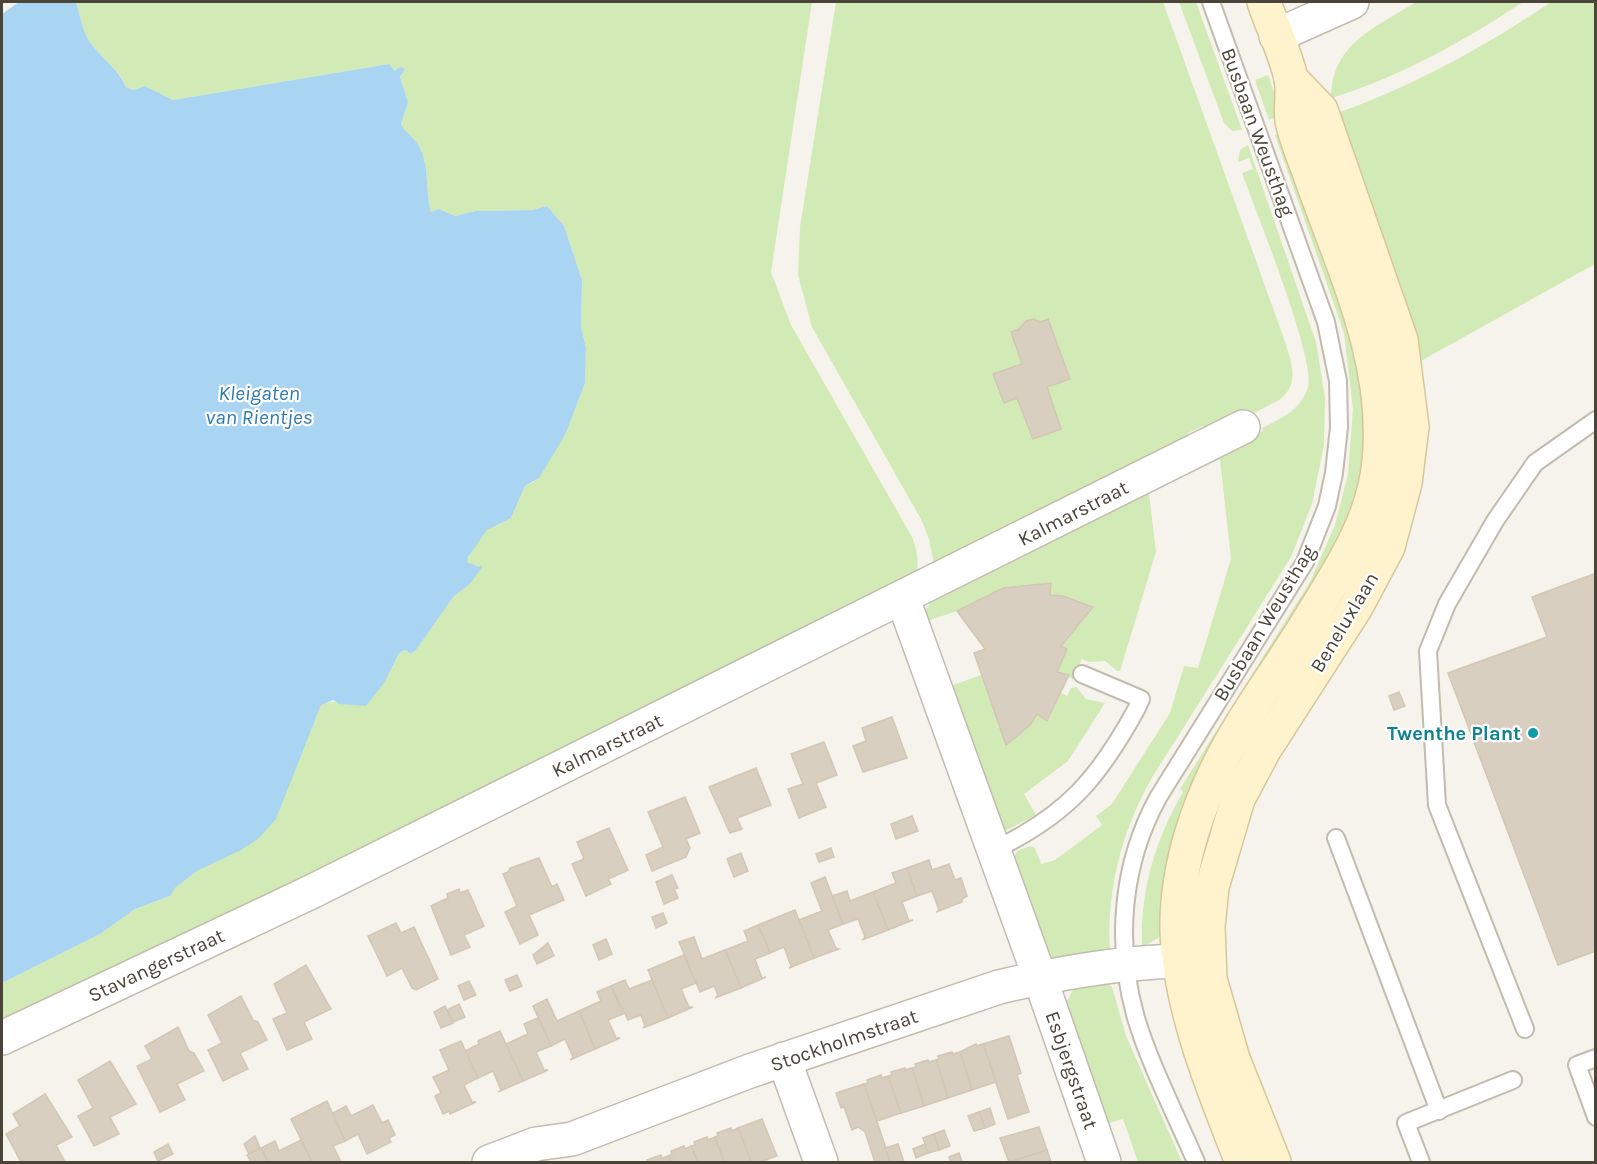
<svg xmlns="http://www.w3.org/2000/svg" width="1597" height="1164" viewBox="0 0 1597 1164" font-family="Karla,sans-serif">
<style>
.green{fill:#d2eab5}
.water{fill:#a9d4f2}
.building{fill:#d8cfc1;stroke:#d3c7b4;stroke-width:1.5}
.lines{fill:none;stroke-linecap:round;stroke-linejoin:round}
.lane-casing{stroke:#c2bbae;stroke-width:20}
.street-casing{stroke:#c2bbae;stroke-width:36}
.secondary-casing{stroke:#d6c79b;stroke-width:36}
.lane{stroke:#fff;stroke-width:16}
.street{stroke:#fff;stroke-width:33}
.secondary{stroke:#fff3cd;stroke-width:33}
.culture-dot{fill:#0f9aa8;stroke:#fff;stroke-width:2}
.labels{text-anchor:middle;stroke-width:4.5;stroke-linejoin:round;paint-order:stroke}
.street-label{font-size:20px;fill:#4b4439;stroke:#fff}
.culture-label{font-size:20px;font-weight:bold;fill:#0d838f;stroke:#fff;text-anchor:end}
.water-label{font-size:21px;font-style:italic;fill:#2e7ab2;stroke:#fff}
</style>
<rect width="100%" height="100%" fill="#f6f3ec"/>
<!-- green -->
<g class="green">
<path d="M76,2H812L771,272L791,325L912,537C917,549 919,561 917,575L2,1030V983L100,934L135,909L170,896L175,888L197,871L224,857L297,762L321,705C335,698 343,706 358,705C373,705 394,666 400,652L406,650L411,654L416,650L454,596L470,584L479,567L466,562L478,539L487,530L511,518L525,486L534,482L566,433L585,383L586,348L581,326L582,280L564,226L547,206L532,210L476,211L455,216L439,209L431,212C425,190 430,166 419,146C414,137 405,133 401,124L408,102L400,77L404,70L395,71L389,64L173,100L145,86L133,90L126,87C120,70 104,60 93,46C82,33 81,17 76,2Z"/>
<path d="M836,2H1163L1283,336C1290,358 1302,384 1279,400L1214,434L1203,426L1188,433L1190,441L934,564L929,539L922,521L812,327L798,275L800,227Z"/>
<polygon points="1179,2 1196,2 1242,130 1232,131 1224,123"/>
<path d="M1416,2H1523C1464,41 1400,77 1331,98C1332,43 1375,28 1416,2Z"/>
<path d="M1551,2H1595V264L1419,362L1335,114C1413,86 1483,48 1551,2Z"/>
<polygon points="1268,75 1282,115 1269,120 1255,80"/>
<path d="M1289,130L1366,351L1363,499L1251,701L1162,936L1142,947C1140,891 1155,840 1183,792L1180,789L1310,582L1335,525L1348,474L1353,409L1344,333L1275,135Z"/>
<path d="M1248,145L1316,342L1325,398L1324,445L1312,504L1291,557L1153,776C1122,830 1106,890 1110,952L1054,958L1049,955L1011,864L1017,851L1030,846L1035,848L1041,864L1055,860L1102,825L1096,816L1112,804L1170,713L1184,666L1198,668L1231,559L1220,459L1149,493L1156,552L1120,671H1117L1105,661L1089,662L1082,659L1073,679L1057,672L1067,649L1061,646L1093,607L1063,596L1050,595L1051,583L1003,588L957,611L924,622V612L934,597L1263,431L1262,428C1282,418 1301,410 1308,387C1316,359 1255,209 1242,173L1253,169L1249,158L1238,162L1240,150Z"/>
<polygon points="981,675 1006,745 1030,725 1037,714 1048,721 1061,693 1067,696 1071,688 1076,687 1086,699 1105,703 1068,761 1024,794 1036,815 1007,830 997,824 948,687"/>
<polygon points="1104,981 1112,987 1126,1036 1182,1162 1138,1162 1123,1119 1102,1125 1065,1005 1073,990"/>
</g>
<!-- water -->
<path class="water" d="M19,2H76C81,17 82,33 93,46C104,60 119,70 126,87L133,90L145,86L173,100L389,64L395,71L400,67L405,69L400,77L408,102L401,124C405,133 414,137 419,146C430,166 425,190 431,212L439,209L455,216L476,211L532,210L547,206L564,226L582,280L581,326L586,348L585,383L566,433L539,478L525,486L511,518L487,530L468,557L467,562L479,567L481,565L482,567L470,584L454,596L416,650L411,654L406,650L400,652L384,683L366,706L339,704L333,700L321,705L276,819L258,839L241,850L197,871L175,888L170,896L135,909L100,934L2,983V14Z"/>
<!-- building -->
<g class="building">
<polygon points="1034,319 1040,322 1048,319 1070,379 1047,387 1061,429 1033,439 1017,398 1004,403 993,374 1022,364 1011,332 1019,329 1026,321"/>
<polygon points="1596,573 1596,951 1558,965 1448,673 1547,637 1532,597"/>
<polygon points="1051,583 1050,595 1063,596 1093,607 1061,646 1067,649 1057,672 1069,675 1047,721 1037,714 1030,725 1006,745 974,653 985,649 957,611 1003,588"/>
<polygon points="1399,692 1405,706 1394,710 1389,696"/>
<polygon points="892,717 907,758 863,772 853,746 866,741 862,728"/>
<polygon points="824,742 837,775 816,783 826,807 799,818 788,789 803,784 791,754"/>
<polygon points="756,768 771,805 737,818 742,829 730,833 709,787"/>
<polygon points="685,797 700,833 686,839 690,848 686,857 652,871 646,855 663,847 648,812"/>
<polygon points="912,816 918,831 896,839 891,824"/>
<polygon points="609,828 628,870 608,879 611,884 586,896 572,864 584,859 577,842"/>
<polygon points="831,848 834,857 819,862 816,854"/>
<polygon points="741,853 748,871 734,877 727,859"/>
<polygon points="539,858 552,887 557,884 564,900 529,915 538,935 520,944 505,912 517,906 503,874 508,872 510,868"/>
<polygon points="929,860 932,870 949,864 955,880 961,878 967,896 962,899 962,902 936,912 939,910 932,891 917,896 907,868"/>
<polygon points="907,868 917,896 902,902 909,921 913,920 888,930 873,892 896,883 892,873"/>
<polygon points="672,875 678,888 674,889 678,898 664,904 656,882"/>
<polygon points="825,877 843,924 828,930 836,948 839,949 814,958 799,920 822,911 811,883"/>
<polygon points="459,889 460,893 468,890 484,926 464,935 470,947 451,955 431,906 448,898 447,894"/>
<polygon points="847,891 850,901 873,892 888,930 862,940 865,937 858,919 843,924 832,896"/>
<polygon points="795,910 814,958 789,968 791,966 784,947 770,953 758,925"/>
<polygon points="663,913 667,923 656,928 652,917"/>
<polygon points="396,923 401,933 414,927 438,979 416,990 412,988 402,968 387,976 368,936"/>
<polygon points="758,925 770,953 755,959 762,978 766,977 741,988 725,950 748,941 744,931"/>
<polygon points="694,937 702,959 725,950 741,988 715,998 718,995 714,986 700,992 679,942"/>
<polygon points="606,939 612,954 599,960 593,945"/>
<polygon points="548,943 554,956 537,964 533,955"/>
<polygon points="684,955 696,983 681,989 689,1007 693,1007 668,1018 648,970"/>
<polygon points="306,965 331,1009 304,1022 312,1039 287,1050 273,1019 287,1013 274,984"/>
<polygon points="517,975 522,986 510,991 505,980"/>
<polygon points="625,980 629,989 652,980 668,1018 643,1028 645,1026 641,1015 628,1020 611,986"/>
<polygon points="469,981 476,995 464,1000 458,986"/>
<polygon points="611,986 623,1014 608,1020 616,1038 620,1038 595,1049 579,1011 601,1001 597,992"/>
<polygon points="241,996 253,1020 258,1022 267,1040 240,1053 248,1069 223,1081 208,1050 222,1043 208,1015"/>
<polygon points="547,999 557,1021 579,1011 595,1049 570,1060 573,1057 565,1039 551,1046 533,1006"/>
<polygon points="459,1004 465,1017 453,1022 447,1010"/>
<polygon points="445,1006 453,1023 441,1028 434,1012"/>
<polygon points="538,1018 551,1046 536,1052 544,1070 548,1070 523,1081 506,1044 528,1034 524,1024"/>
<polygon points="178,1027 189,1051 194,1053 204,1071 177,1084 185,1100 160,1112 137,1066 152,1059 145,1046"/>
<polygon points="500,1031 523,1081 498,1092 501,1090 493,1071 478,1078 465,1051 479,1044 478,1041"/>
<polygon points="1009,1036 1021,1073 1017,1075 1029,1112 1008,1119 983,1044"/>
<polygon points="461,1041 478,1078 464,1085 472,1102 476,1102 450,1114 449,1111 443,1114 435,1096 441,1093 433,1077 449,1070 440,1050"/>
<polygon points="976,1044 977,1046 983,1044 996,1082 972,1090 960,1052"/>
<polygon points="952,1052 953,1054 960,1052 972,1090 948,1098 936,1060 939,1059 938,1056"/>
<polygon points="928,1060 929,1062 936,1060 948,1098 924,1106 912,1068 916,1067 915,1064"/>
<polygon points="110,1061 136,1104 110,1117 119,1134 94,1146 78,1116 93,1108 78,1080"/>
<polygon points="905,1068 905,1070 912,1068 924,1106 901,1113 888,1076 892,1075 891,1072"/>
<polygon points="881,1075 882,1078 888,1076 901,1113 877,1121 864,1084 868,1083 867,1080"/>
<polygon points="864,1084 886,1148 890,1162 875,1162 865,1132 858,1127 852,1130 844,1107 841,1108 836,1093"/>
<polygon points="45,1094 72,1137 56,1145 65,1162 21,1162 6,1134 20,1126 13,1114"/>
<polygon points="327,1101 345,1141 333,1146 341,1162 312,1162 291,1119"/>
<polygon points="373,1105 382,1123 388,1120 395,1135 389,1138 391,1142 367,1154 358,1134 345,1141 333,1113 346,1106 351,1116"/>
<polygon points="990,1108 995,1124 985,1128 979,1112"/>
<polygon points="979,1112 985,1128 974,1131 968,1116"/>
<polygon points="762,1119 777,1156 760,1162 751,1162 738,1128"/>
<polygon points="1039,1127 1047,1150 1009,1162 1000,1138"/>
<polygon points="731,1128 732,1131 738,1128 751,1162 724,1162 715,1137 718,1136 717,1133"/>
<polygon points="944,1130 950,1146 939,1150 934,1134"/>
<polygon points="934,1134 939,1150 928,1153 923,1138"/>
<polygon points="255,1136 260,1148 249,1154 244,1144"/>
<polygon points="707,1137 708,1140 715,1137 724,1162 698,1162 691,1146 695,1145 694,1142"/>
<polygon points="301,1140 312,1162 268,1162 261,1148 275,1141 279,1151"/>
<polygon points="168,1144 173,1154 158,1161 154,1152"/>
<polygon points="898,1144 904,1162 890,1162 885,1148"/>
<polygon points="925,1144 928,1153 916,1158 913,1149"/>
<polygon points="684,1146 685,1149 691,1146 698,1162 671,1162 668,1156 672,1154 671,1151"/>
<polygon points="261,1148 268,1162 251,1162 247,1155"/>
<polygon points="1047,1150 1051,1162 1011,1162"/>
<polygon points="959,1153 962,1162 951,1162 949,1157"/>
<polygon points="661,1155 662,1158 668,1156 671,1162 648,1162 647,1160"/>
</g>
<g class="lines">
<defs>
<g id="lane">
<polyline points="1336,838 1439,1111"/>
<path d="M994,850C1067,815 1099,778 1137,708L1141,699L1082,674"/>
<polyline points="1525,1029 1437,805 1428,651 1447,604 1495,521 1535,463 1596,420"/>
<polyline points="1596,1058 1577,1065 1596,1117"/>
<path d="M1196,1162C1177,1117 1150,1065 1136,1018C1115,944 1121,864 1159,796L1305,562L1327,506L1334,473L1339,427L1338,381L1326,322L1211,2"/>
<polyline points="1421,1162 1406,1123 1513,1080"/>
</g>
<g id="street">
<polyline points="1276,36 1352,2"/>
<polyline points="903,599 1040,978 1104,1162"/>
<polyline points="2,1038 311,892 1243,427"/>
<polyline points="784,1059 821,1162"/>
<path d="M489,1162L536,1144L572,1139L750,1071L999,987C1067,971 1137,959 1208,961"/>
</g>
<g id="secondary">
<path d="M1242,1162C1214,1091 1179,1007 1177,930C1176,866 1199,800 1229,746C1251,706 1279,669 1303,630C1335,577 1373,525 1379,462C1389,365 1346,275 1314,186C1307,165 1297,143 1292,121C1290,107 1294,92 1291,78C1285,52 1272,26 1264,2"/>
<polyline points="1274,1162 1233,1059 1210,979 1208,927 1212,887 1238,799 1264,750 1356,607 1388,547 1405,483 1412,427 1401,340 1321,110 1291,79"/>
</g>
</defs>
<!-- lane casing -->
<use href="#lane" class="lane-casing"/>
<!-- street casing -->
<use href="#street" class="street-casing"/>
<!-- secondary casing -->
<use href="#secondary" class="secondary-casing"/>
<!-- lane -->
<use href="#lane" class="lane"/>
<!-- street -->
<use href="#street" class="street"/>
<!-- secondary -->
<use href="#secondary" class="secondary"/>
</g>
<!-- markers -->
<circle class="culture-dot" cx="1533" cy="733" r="6"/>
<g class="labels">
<!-- street labels -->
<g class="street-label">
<text transform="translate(1258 132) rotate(70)" y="7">Busbaan Weusthag</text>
<text transform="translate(1073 513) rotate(-27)" y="7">Kalmarstraat</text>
<text transform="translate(1344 622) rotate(-59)" y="7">Beneluxlaan</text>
<text transform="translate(1264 623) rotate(-59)" y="7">Busbaan Weusthag</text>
<text transform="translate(607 745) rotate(-26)" y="7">Kalmarstraat</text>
<text transform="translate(156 965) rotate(-25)" y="7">Stavangerstraat</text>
<text transform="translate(844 1040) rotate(-19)" y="7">Stockholmstraat</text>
<text transform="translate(1072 1070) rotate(71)" y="7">Esbjergstraat</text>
</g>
<!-- culture labels -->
<g class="culture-label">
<text x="1521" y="740">Twenthe Plant</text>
</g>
<!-- water labels -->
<g class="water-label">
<text x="259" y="400">Kleigaten<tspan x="259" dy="24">van Rientjes</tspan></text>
</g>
</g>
<!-- border -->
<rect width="1597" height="1164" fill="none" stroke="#4b4439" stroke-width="6"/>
</svg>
